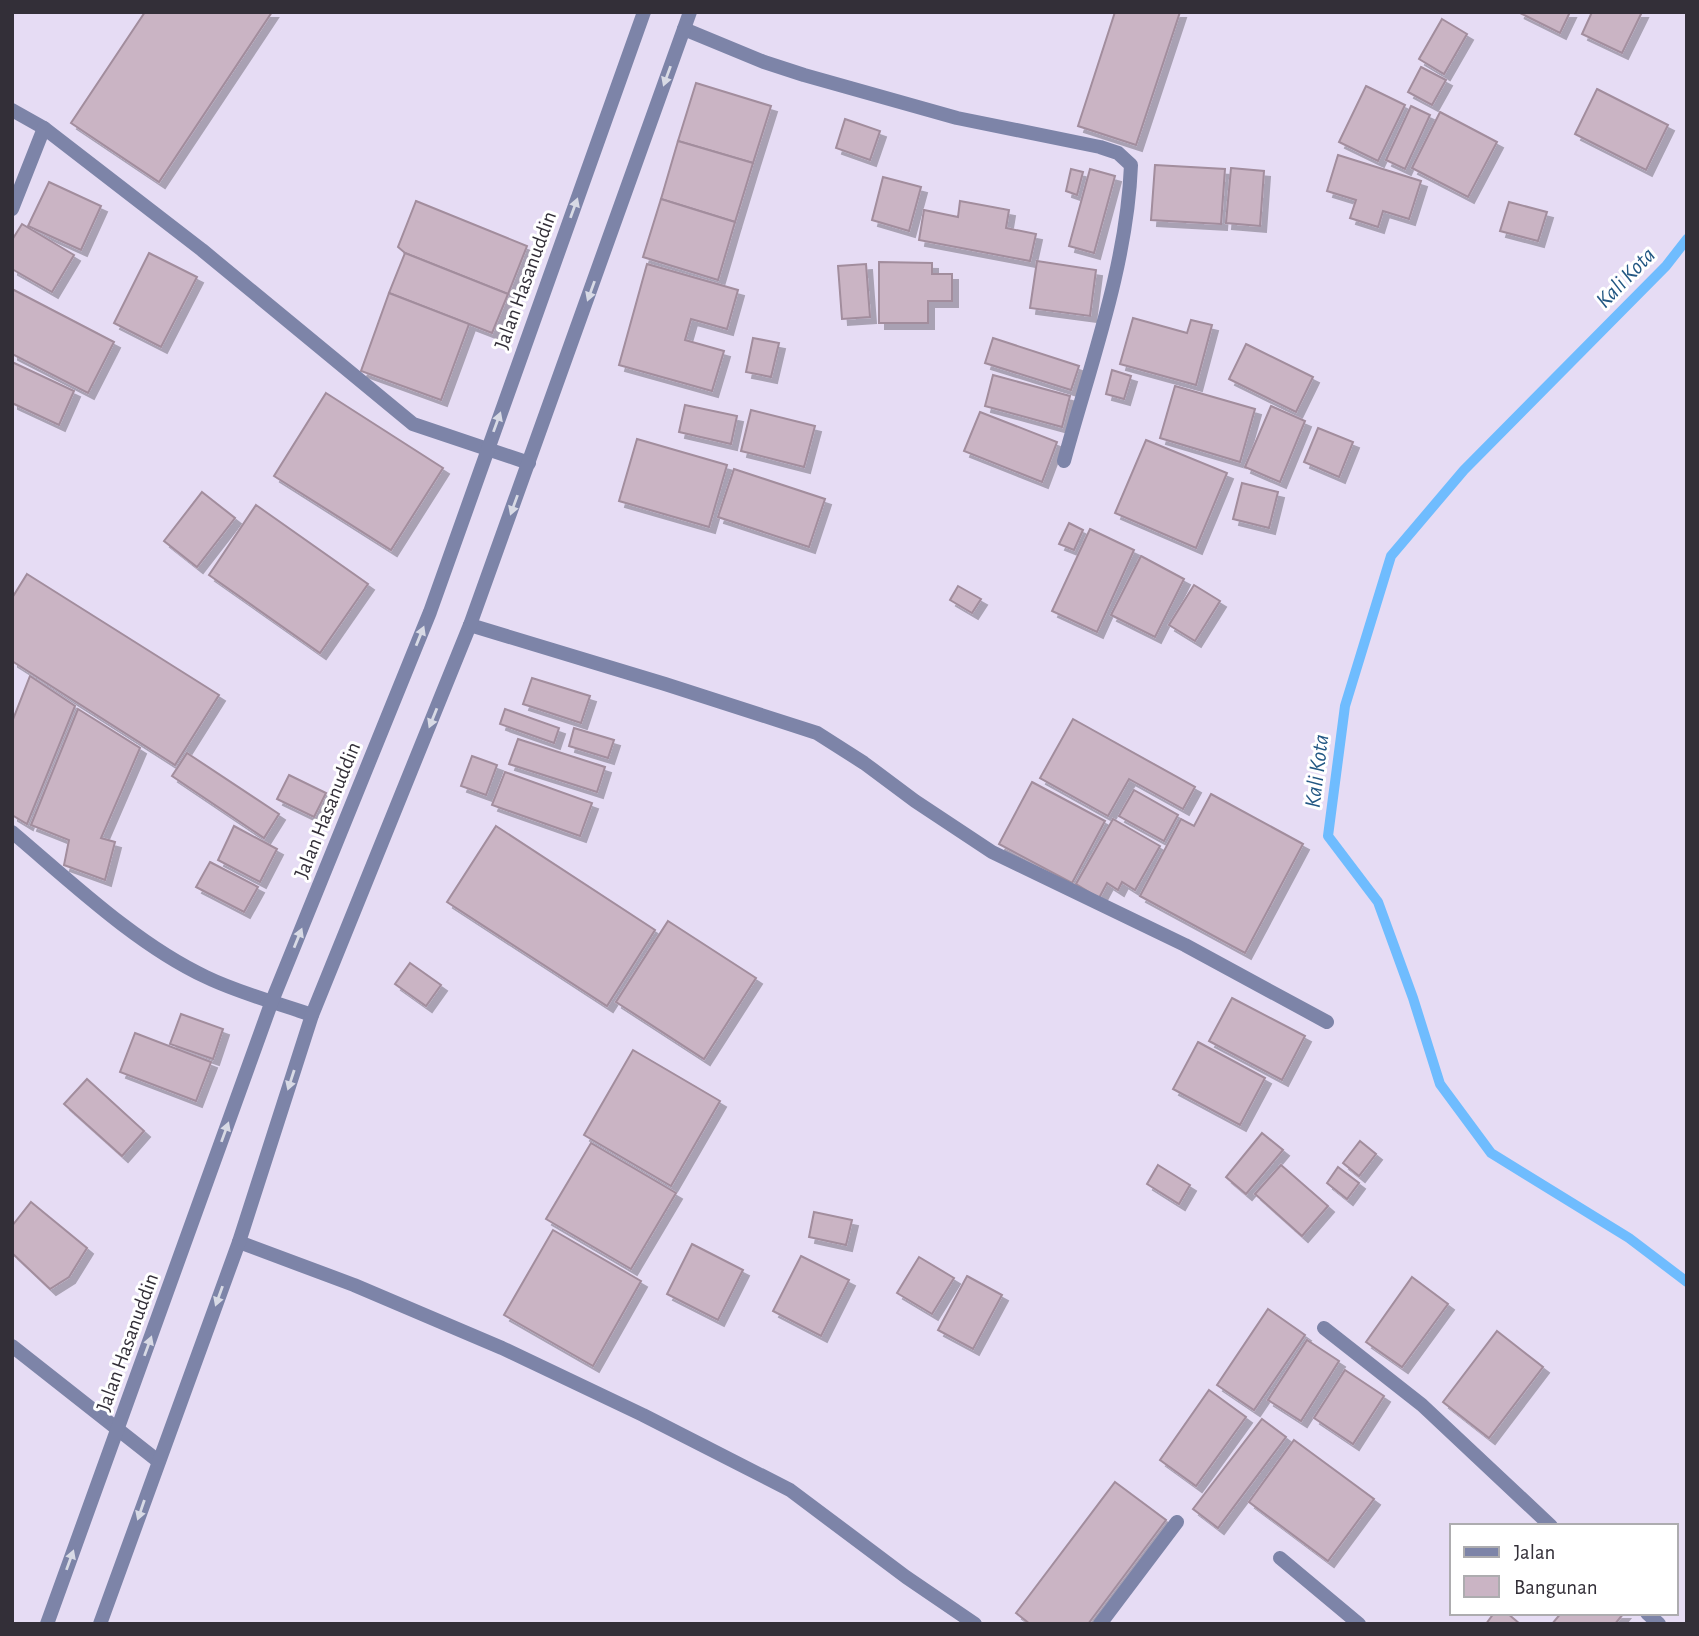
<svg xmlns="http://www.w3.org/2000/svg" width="1699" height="1636" viewBox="0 0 1699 1636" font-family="'Alegreya Sans',sans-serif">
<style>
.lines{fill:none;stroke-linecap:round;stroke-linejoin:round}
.stream{stroke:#6fbcfe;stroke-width:10}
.building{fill:#cab4c4;stroke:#a28d9d;stroke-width:2;filter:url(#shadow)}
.service{stroke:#7d84a8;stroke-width:14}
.minor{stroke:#7d84a8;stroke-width:14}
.tertiary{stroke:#7d84a8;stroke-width:14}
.oneway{fill:#d8dae5}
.labels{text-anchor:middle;stroke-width:6;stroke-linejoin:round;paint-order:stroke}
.street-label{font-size:21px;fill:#332f38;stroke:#fff}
.water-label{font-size:23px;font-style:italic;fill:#225783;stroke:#fff}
</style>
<defs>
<filter id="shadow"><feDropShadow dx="6" dy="6" stdDeviation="0" flood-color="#0004"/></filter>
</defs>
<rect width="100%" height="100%" fill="#e6dcf4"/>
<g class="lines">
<!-- stream -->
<polyline class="stream" points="1687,239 1666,266 1464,470 1391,556 1345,706 1328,836 1378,902 1413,998 1440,1084 1491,1153 1629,1238 1687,1282"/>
</g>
<!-- building -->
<g class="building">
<polygon points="145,12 272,12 159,182 71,123"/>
<polygon points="1115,12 1180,12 1136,145 1078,126"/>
<polygon points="1518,12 1570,12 1560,33"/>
<polygon points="1592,12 1642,12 1622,53 1582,34"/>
<polygon points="1442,19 1467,34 1444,74 1419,59"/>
<polygon points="1421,67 1446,80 1432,105 1408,92"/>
<polygon points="696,83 771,106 753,163 678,141"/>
<polygon points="1366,86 1405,105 1378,161 1339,142"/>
<polygon points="1597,89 1668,125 1646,170 1575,134"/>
<polygon points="1411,106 1430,115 1405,169 1386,160"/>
<polygon points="1440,112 1497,142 1468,197 1412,168"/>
<polygon points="845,119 880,131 870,160 836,148"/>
<polygon points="678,141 753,163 735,222 661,199"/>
<polygon points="1338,155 1421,181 1409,219 1383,211 1378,227 1350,218 1356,200 1327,191"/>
<polygon points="1155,165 1225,169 1221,224 1151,220"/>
<polygon points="1231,168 1264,171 1260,226 1226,223"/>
<polygon points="1071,169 1083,172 1077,195 1066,191"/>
<polygon points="1090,169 1115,176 1094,253 1069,246"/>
<polygon points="883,177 921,187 909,231 872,220"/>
<polygon points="49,182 101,206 81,250 28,226"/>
<polygon points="661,199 735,222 718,280 643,257"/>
<polygon points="416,201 527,246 508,294 405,253 398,247"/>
<polygon points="960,201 1009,210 1006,228 1036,234 1030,261 919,240 924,210 958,217"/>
<polygon points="1509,202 1547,212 1538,241 1500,231"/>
<polygon points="22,224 74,255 52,292 12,269 12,240"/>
<polygon points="149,253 197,277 161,347 114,323"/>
<polygon points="405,253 508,294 492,333 389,293"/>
<polygon points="1037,261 1096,270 1090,316 1030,308"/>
<polygon points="879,262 932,263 932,274 952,274 952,301 928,301 928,323 879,323"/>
<polygon points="647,264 738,290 727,329 691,319 685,340 724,351 712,391 619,365"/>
<polygon points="866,264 870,317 842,319 838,266"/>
<polygon points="12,289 114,342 88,393 12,354"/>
<polygon points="389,293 469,324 441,400 361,371"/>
<polygon points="1133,318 1187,333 1191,320 1212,325 1196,385 1120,364"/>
<polygon points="753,338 779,343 771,377 746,372"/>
<polygon points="993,338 1079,366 1071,390 985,363"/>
<polygon points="1246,344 1313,377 1296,412 1229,379"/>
<polygon points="12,362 74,391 59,425 12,403"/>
<polygon points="1112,370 1131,376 1124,399 1106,394"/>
<polygon points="993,375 1070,396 1062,427 985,406"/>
<polygon points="1175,386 1255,409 1240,462 1160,438"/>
<polygon points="326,393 443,468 391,550 274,476"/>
<polygon points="685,405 737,416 731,444 679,432"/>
<polygon points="1271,406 1305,421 1280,482 1245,467"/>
<polygon points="751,410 815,426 804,467 741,451"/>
<polygon points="980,412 1057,442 1042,482 964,451"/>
<polygon points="1318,428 1353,442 1339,477 1304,462"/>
<polygon points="637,439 727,465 709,527 619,501"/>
<polygon points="1146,440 1227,473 1196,548 1115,513"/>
<polygon points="734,469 825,499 809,547 718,517"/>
<polygon points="1242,483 1278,492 1269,528 1233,519"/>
<polygon points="202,492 235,518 197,567 164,541"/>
<polygon points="256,505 368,584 320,653 209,575"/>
<polygon points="1069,523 1083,530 1074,550 1059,544"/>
<polygon points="1090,529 1134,550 1097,632 1052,611"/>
<polygon points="1141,556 1184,579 1155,637 1111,615"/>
<polygon points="27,574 219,695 175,765 12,661 12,598"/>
<polygon points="1194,585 1220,601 1195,641 1169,625"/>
<polygon points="958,586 981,599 972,613 950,600"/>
<polygon points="30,676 75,706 27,824 12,815 12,722"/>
<polygon points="532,678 590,696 581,723 523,704"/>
<polygon points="78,709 140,748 101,838 115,842 105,880 64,865 69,840 31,825"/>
<polygon points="505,709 559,728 554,743 500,724"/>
<polygon points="1073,719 1195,787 1183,809 1129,779 1108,816 1040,778"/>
<polygon points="574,728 614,740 608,758 569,746"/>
<polygon points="518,739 605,767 597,792 509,764"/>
<polygon points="187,753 279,814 264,838 172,776"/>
<polygon points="472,756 497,765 486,795 461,786"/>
<polygon points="505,772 592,803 580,836 492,805"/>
<polygon points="289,775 326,793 314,817 277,799"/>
<polygon points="1032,782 1105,821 1072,883 999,844"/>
<polygon points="1134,790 1178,815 1164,841 1119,816"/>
<polygon points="1211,794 1303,844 1245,953 1140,896 1181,819 1194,826"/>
<polygon points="1113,819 1160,846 1135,890 1122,882 1118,890 1107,883 1099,898 1076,884"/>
<polygon points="234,826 277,849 260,882 218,860"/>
<polygon points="496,826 655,930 607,1006 447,902"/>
<polygon points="210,862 258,887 244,912 196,887"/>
<polygon points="668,921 756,978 704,1059 616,1002"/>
<polygon points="410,963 441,985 426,1006 395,984"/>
<polygon points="1232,998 1305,1036 1282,1080 1209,1041"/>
<polygon points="181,1014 223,1029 213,1059 170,1044"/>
<polygon points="135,1033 211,1062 196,1101 120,1072"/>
<polygon points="1198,1042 1265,1078 1240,1125 1173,1089"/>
<polygon points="633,1050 720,1101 671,1186 584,1135"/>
<polygon points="87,1079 144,1131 122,1156 64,1104"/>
<polygon points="1262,1133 1283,1150 1246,1194 1226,1177"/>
<polygon points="1360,1141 1376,1154 1359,1176 1343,1163"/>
<polygon points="591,1143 676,1193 631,1269 546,1219"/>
<polygon points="1158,1165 1190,1185 1179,1204 1147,1184"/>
<polygon points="1281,1165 1328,1206 1302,1236 1255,1194"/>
<polygon points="1338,1167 1359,1183 1347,1199 1327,1183"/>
<polygon points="31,1202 87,1248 69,1277 50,1289 12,1253 12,1226"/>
<polygon points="814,1212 852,1220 846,1245 809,1237"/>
<polygon points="553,1230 641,1281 593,1366 504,1315"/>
<polygon points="692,1244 743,1270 718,1320 667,1294"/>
<polygon points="801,1256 849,1280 821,1336 773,1311"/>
<polygon points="919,1257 954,1278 932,1314 897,1293"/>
<polygon points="967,1276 1002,1295 973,1349 938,1330"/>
<polygon points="1412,1277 1448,1304 1402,1367 1366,1342"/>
<polygon points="1268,1309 1305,1335 1254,1410 1217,1385"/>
<polygon points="1497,1331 1543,1367 1489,1438 1443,1402"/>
<polygon points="1307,1340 1339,1361 1301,1421 1268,1400"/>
<polygon points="1345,1370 1384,1396 1353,1444 1314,1418"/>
<polygon points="1209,1390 1246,1417 1196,1486 1160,1460"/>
<polygon points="1262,1419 1286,1437 1218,1528 1193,1509"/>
<polygon points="1294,1440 1374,1499 1328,1561 1249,1502"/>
<polygon points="1115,1482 1166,1520 1088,1624 1030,1624 1016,1613"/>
<polygon points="1494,1613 1507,1613 1520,1624 1486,1624"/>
<polygon points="1561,1613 1624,1613 1615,1624 1552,1624"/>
</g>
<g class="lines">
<!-- service -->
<polyline class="service" points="470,625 665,684 817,733 864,763 915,801 992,852 1185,945 1327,1022"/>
<!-- minor -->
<g class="minor">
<path d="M684,29L764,62L804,75L957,118L1100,147L1118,153L1131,165C1127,266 1090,365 1064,461"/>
<polyline points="12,110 44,128"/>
<polyline points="12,209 44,128 202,250 413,424 529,463"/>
<path d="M12,832C70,881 137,945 206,977C239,993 277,1003 312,1015"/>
<polyline points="239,1242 354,1285 502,1348 643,1415 790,1490 906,1577 975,1624"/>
<polyline points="1324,1328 1422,1405 1551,1526"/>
<polyline points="12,1346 158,1461"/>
<polyline points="1280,1558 1359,1624"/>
<polyline points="1647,1613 1659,1624"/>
<polyline points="1100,1624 1177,1522"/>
</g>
<!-- tertiary -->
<g class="tertiary">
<polyline points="47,1624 272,1001 430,612 644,12"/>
<polyline points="100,1624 239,1242 312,1015 470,625 690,12"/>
</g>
</g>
<!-- one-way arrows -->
<defs><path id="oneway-solid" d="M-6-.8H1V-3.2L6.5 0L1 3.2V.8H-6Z" transform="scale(1.75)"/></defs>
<g class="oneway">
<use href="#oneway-solid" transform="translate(667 76) rotate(110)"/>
<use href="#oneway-solid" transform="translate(574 208) rotate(-70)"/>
<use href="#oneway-solid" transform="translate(591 291) rotate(110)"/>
<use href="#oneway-solid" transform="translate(497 422) rotate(-70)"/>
<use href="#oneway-solid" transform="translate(514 505) rotate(110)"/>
<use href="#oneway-solid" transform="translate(420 636) rotate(-68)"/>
<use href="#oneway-solid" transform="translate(433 718) rotate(112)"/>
<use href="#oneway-solid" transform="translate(298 938) rotate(-68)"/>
<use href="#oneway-solid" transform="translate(291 1080) rotate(108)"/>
<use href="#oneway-solid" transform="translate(225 1132) rotate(-70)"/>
<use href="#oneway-solid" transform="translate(219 1296) rotate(110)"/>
<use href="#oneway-solid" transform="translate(148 1346) rotate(-70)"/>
<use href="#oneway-solid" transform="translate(141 1510) rotate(109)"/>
<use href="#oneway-solid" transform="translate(70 1560) rotate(-70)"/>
</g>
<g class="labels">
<!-- street labels -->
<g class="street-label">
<text transform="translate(525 280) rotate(-70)" y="7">Jalan Hasanuddin</text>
<text transform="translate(327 810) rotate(-68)" y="7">Jalan Hasanuddin</text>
<text transform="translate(127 1342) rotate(-70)" y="7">Jalan Hasanuddin</text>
</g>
<!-- water labels -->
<g class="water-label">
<text transform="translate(1625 277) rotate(-46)" y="8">Kali Kota</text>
<text transform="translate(1316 771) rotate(-83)" y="8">Kali Kota</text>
</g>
</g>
<!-- border -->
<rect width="1699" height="1636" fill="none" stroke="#332f38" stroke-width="28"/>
<!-- legend -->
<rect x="1450" y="1524" width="228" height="91" fill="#ffffff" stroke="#adacaf" stroke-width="2"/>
<rect x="1464" y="1547" width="35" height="10" fill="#7d84a8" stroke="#adacaf" stroke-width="2"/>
<text x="1514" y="1559" font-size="21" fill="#332f38">Jalan</text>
<rect x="1464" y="1576" width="35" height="21" fill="#cab4c4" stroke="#adacaf" stroke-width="2"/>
<text x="1514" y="1594" font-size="21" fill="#332f38">Bangunan</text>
</svg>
